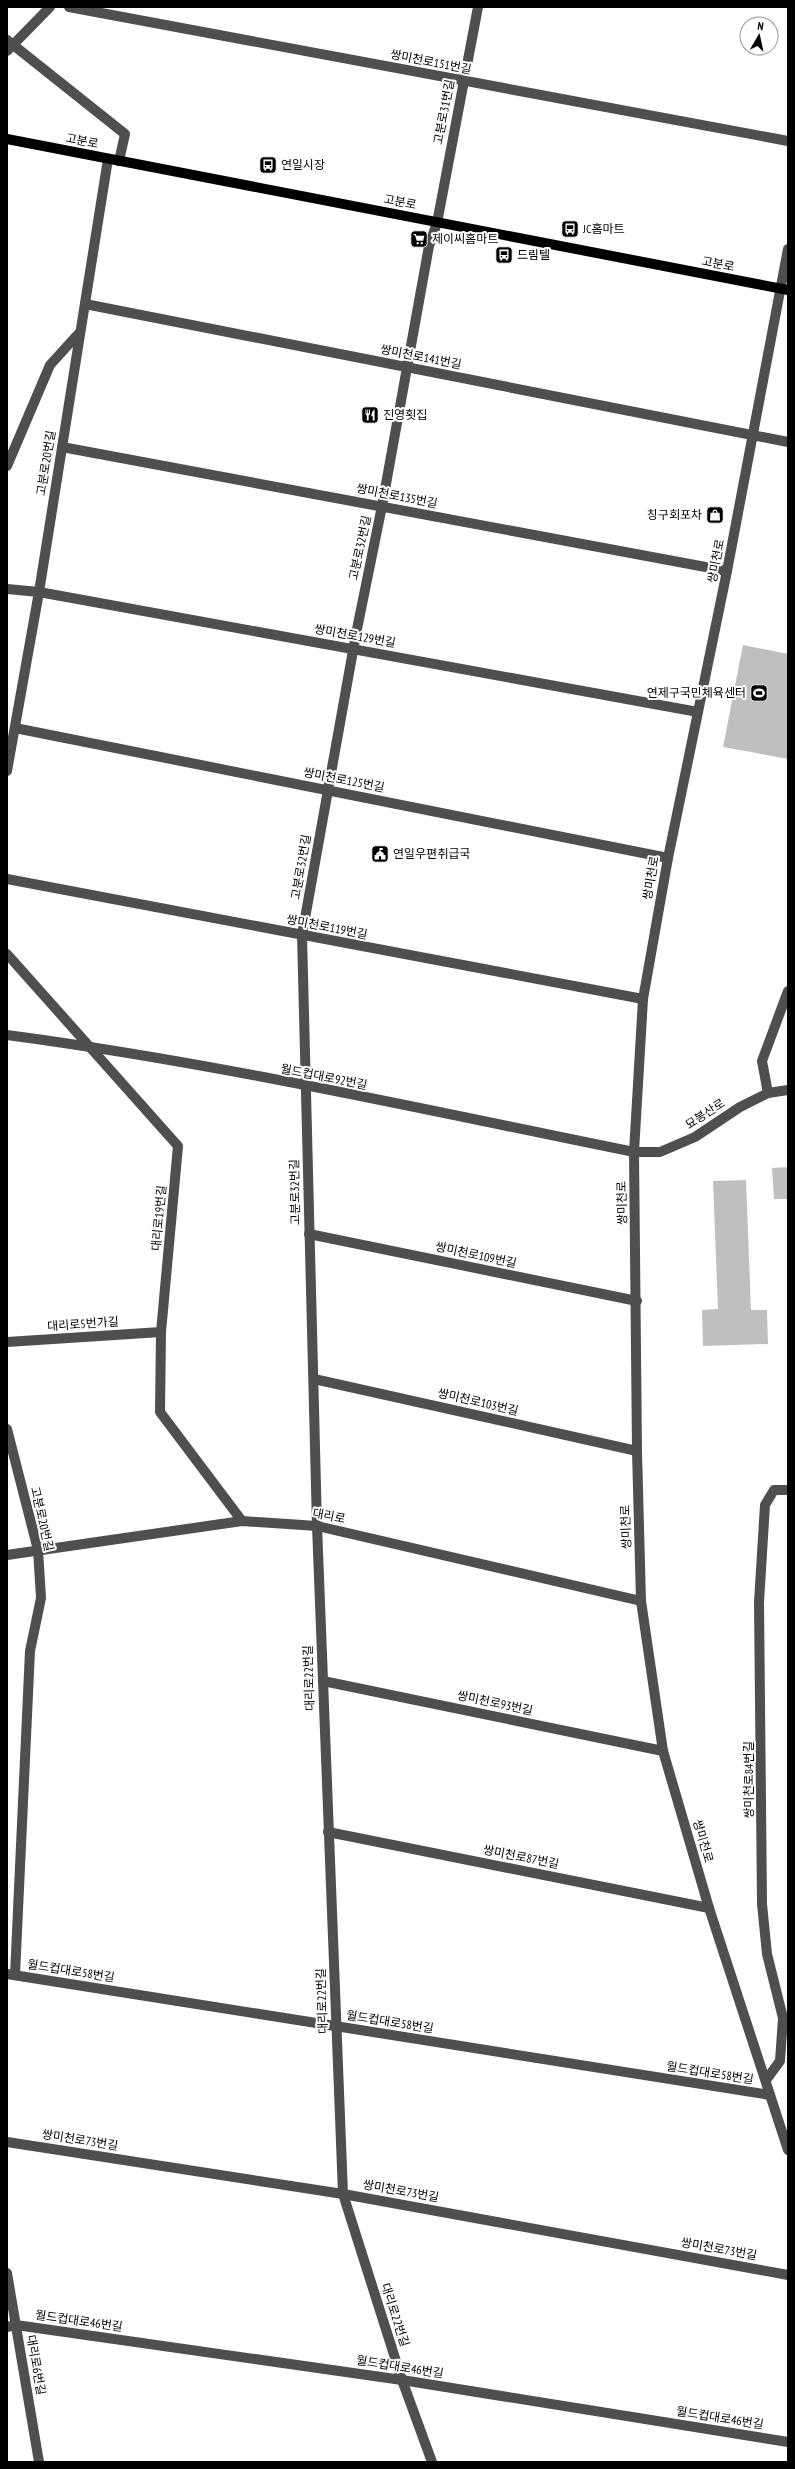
<svg xmlns="http://www.w3.org/2000/svg" width="795" height="2469" viewBox="0 0 795 2469" font-family="'PT Sans Narrow','Noto Sans KR',sans-serif">
<style>
.building{fill:#bfbfbf}
.lines{fill:none;stroke-linecap:round;stroke-linejoin:round}
.minor{stroke:#4f4f4f;stroke-width:10}
.major{stroke:#000;stroke-width:10}
.labels{text-anchor:middle;stroke-width:4;stroke-linejoin:round;paint-order:stroke}
.street-label{font-size:12px;fill:#000;stroke:#fff}
.poi-label{font-size:12px;fill:#000;stroke:#fff;text-anchor:start}
</style>
<rect width="100%" height="100%" fill="#fff"/>
<!-- building -->
<g class="building">
<polygon points="743,645 788,654 788,759 723,747"/>
<polygon points="788,1167 788,1199 774,1199 772,1168"/>
<polygon points="746,1180 751,1310 767,1310 768,1344 703,1346 702,1310 718,1309 713,1181"/>
</g>
<g class="lines">
<!-- minor -->
<g class="minor">
<polyline points="69,7 788,141"/>
<polyline points="7,40 125,134 119,161"/>
<polyline points="7,51 50,7"/>
<polyline points="788,249 727,571 668,858 643,999 634,1152 637,1451 641,1601 663,1751 709,1908 788,2150"/>
<polyline points="85,304 788,442"/>
<polyline points="62,447 727,571"/>
<polyline points="7,466 50,365 80,332"/>
<polyline points="7,589 39,592 698,712"/>
<polyline points="15,728 668,858"/>
<polyline points="7,771 39,592 108,159"/>
<polyline points="7,879 643,999"/>
<polyline points="7,954 178,1146 161,1332 160,1412 242,1521"/>
<path d="M7,1035C218,1063 426,1110 634,1152H660L695,1137L740,1107L768,1093L788,1090"/>
<polyline points="768,1093 762,1061 788,991"/>
<polyline points="309,1234 637,1301"/>
<polyline points="7,1342 161,1332"/>
<polyline points="314,1379 637,1451"/>
<polyline points="7,1429 38,1550 41,1598 30,1651 15,1975"/>
<polyline points="7,1555 242,1521 317,1526 641,1601"/>
<polyline points="323,1681 663,1751"/>
<polyline points="328,1832 709,1908"/>
<polyline points="7,1974 770,2095"/>
<polyline points="766,2080 780,2061 783,2018 767,1954 762,1904 759,1602 765,1505 774,1490 788,1490"/>
<polyline points="7,2142 343,2194 788,2275"/>
<polyline points="7,2273 39,2462"/>
<polyline points="7,2327 16,2325 402,2380 788,2442"/>
<polyline points="432,2462 402,2380 343,2194 317,1526 302,935 356,634 382,506 429,246 437,223 478,7"/>
</g>
<!-- major -->
<polyline class="major" points="7,139 788,290"/>
</g>
<!-- icons -->
<defs>
<symbol id="bus-square" viewBox="-11 -11 22 22"><rect x="-9" y="-9" width="18" height="18" rx="4" fill="#000" stroke="#fff"/><path d="M-5-6H5V4H4V6H2V4H-2V6H-4V4H-5ZM-3.5-4V0h7V-4ZM-3.5 1.2v1.5H-2V1.2ZM2 1.2v1.5H3.5V1.2Z" fill="#fff"/></symbol>
<symbol id="supermarket-square" viewBox="-11 -11 22 22"><rect x="-9" y="-9" width="18" height="18" rx="4" fill="#000" stroke="#fff"/><path d="M-6-5.5h2.5l.6 2H6L4.5 2H-2.5L-4.4-4H-6ZM-1.5 3.2a1.3 1.3 0 1 0 .1 0ZM3 3.2a1.3 1.3 0 1 0 .1 0Z" fill="#fff"/></symbol>
<symbol id="restaurant-square" viewBox="-11 -11 22 22"><rect x="-9" y="-9" width="18" height="18" rx="4" fill="#000" stroke="#fff"/><path d="M-5-6h1v4h1v-4h1v4h1v-4h1v5L-1.5 .5V6h-2V.5L-5-1ZM5-6V6H3V1.5H1.5Q1.5-4 5-6Z" fill="#fff"/></symbol>
<symbol id="shop-square" viewBox="-11 -11 22 22"><rect x="-9" y="-9" width="18" height="18" rx="4" fill="#000" stroke="#fff"/><path d="M-5-2.5h2.3a2.7 3.5 0 0 1 5.4 0H5L5.5 6h-11ZM-1.5-2.5h3a1.5 2.3 0 0 0-3 0Z" fill="#fff"/></symbol>
<symbol id="stadium-square" viewBox="-11 -11 22 22"><rect x="-9" y="-9" width="18" height="18" rx="4" fill="#000" stroke="#fff"/><path d="M0-5a6.5 5 0 1 0 0 10a6.5 5 0 1 0 0-10ZM-3.5-1.8h7v3.6h-7Z" fill="#fff"/></symbol>
<symbol id="civic-square" viewBox="-11 -11 22 22"><rect x="-9" y="-9" width="18" height="18" rx="4" fill="#000" stroke="#fff"/><path d="M-.6-6.5H3V-4.5H.6V-3L4-1V1h2V6H-6V1h2V-1L-.6-3ZM-1.2 2.5V6h2.4V2.5Z" fill="#fff"/></symbol>
</defs>
<g fill-rule="evenodd">
<use href="#bus-square" x="258" y="155" width="20" height="20"/>
<use href="#bus-square" x="560" y="219" width="20" height="20"/>
<use href="#supermarket-square" x="409" y="229" width="20" height="20"/>
<use href="#bus-square" x="494" y="245" width="20" height="20"/>
<use href="#restaurant-square" x="360" y="405" width="20" height="20"/>
<use href="#shop-square" x="705" y="505" width="20" height="20"/>
<use href="#stadium-square" x="749" y="683" width="20" height="20"/>
<use href="#civic-square" x="370" y="844" width="20" height="20"/>
</g>
<g class="labels">
<!-- street labels -->
<g class="street-label">
<text transform="translate(431 62) rotate(11)" y="4">쌍미천로151번길</text>
<text transform="translate(444 112) rotate(-79)" y="4">고분로31번길</text>
<text transform="translate(82 141) rotate(11)" y="4">고분로</text>
<text transform="translate(400 202) rotate(11)" y="4">고분로</text>
<text transform="translate(718 264) rotate(11)" y="4">고분로</text>
<text transform="translate(421 357) rotate(11)" y="4">쌍미천로141번길</text>
<text transform="translate(46 463) rotate(-81)" y="4">고분로20번길</text>
<text transform="translate(397 496) rotate(11)" y="4">쌍미천로135번길</text>
<text transform="translate(360 548) rotate(-78)" y="4">고분로32번길</text>
<text transform="translate(716 561) rotate(-79)" y="4">쌍미천로</text>
<text transform="translate(355 636) rotate(10)" y="4">쌍미천로129번길</text>
<text transform="translate(344 780) rotate(11)" y="4">쌍미천로125번길</text>
<text transform="translate(301 867) rotate(-80)" y="4">고분로32번길</text>
<text transform="translate(651 878) rotate(-80)" y="4">쌍미천로</text>
<text transform="translate(327 927) rotate(11)" y="4">쌍미천로119번길</text>
<text transform="translate(324 1077) rotate(11)" y="4">월드컵대로92번길</text>
<text transform="translate(705 1114) rotate(-33)" y="4">묘봉산로</text>
<text transform="translate(295 1192) rotate(-91)" y="4">고분로32번길</text>
<text transform="translate(622 1203) rotate(-91)" y="4">쌍미천로</text>
<text transform="translate(159 1218) rotate(-85)" y="4">대리로19번길</text>
<text transform="translate(476 1255) rotate(12)" y="4">쌍미천로109번길</text>
<text transform="translate(83 1324) rotate(-4)" y="4">대리로5번가길</text>
<text transform="translate(478 1402) rotate(13)" y="4">쌍미천로103번길</text>
<text transform="translate(329 1516) rotate(11)" y="4">대리로</text>
<text transform="translate(42 1519) rotate(77)" y="4">고분로20번길</text>
<text transform="translate(626 1527) rotate(-92)" y="4">쌍미천로</text>
<text transform="translate(309 1678) rotate(-92)" y="4">대리로22번길</text>
<text transform="translate(495 1703) rotate(12)" y="4">쌍미천로93번길</text>
<text transform="translate(749 1780) rotate(-90)" y="4">쌍미천로84번길</text>
<text transform="translate(703 1841) rotate(74)" y="4">쌍미천로</text>
<text transform="translate(521 1857) rotate(11)" y="4">쌍미천로87번길</text>
<text transform="translate(71 1971) rotate(9)" y="4">월드컵대로58번길</text>
<text transform="translate(322 2001) rotate(-92)" y="4">대리로22번길</text>
<text transform="translate(390 2022) rotate(9)" y="4">월드컵대로58번길</text>
<text transform="translate(710 2073) rotate(9)" y="4">월드컵대로58번길</text>
<text transform="translate(80 2140) rotate(9)" y="4">쌍미천로73번길</text>
<text transform="translate(401 2191) rotate(10)" y="4">쌍미천로73번길</text>
<text transform="translate(719 2249) rotate(10)" y="4">쌍미천로73번길</text>
<text transform="translate(395 2315) rotate(72)" y="4">대리로22번길</text>
<text transform="translate(79 2321) rotate(8)" y="4">월드컵대로46번길</text>
<text transform="translate(36 2365) rotate(80)" y="4">대리로6번길</text>
<text transform="translate(400 2367) rotate(9)" y="4">월드컵대로46번길</text>
<text transform="translate(720 2418) rotate(9)" y="4">월드컵대로46번길</text>
</g>
<!-- poi labels -->
<g class="poi-label">
<text x="281" y="169">연일시장</text>
<text x="583" y="233">JC홈마트</text>
<text x="432" y="243">제이씨홈마트</text>
<text x="517" y="259">드림텔</text>
<text x="383" y="419">진영횟집</text>
<text x="702" y="519" text-anchor="end">칭구회포차</text>
<text x="746" y="697" text-anchor="end">연제구국민체육센터</text>
<text x="393" y="858">연일우편취급국</text>
</g>
</g>
<!-- border -->
<rect width="795" height="2469" fill="none" stroke="#000000" stroke-width="16"/>
<!-- north arrow -->
<g transform="translate(759 36) rotate(9)"><circle r="19" fill="#ffffff" stroke="#999999"/>
<path d="M0-3L7 15L0 10L-7 15Z" fill="#000000"/>
<text y="-6" font-size="11" font-weight="bold" text-anchor="middle" fill="#000000">N</text>
</g>
</svg>
